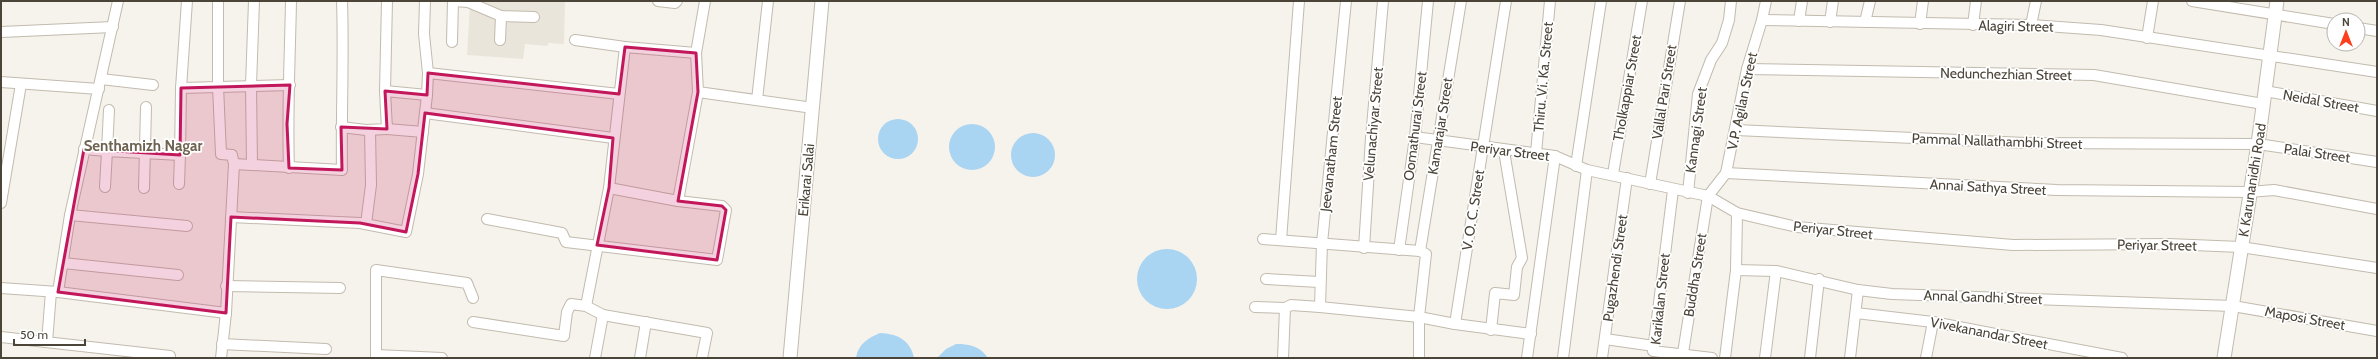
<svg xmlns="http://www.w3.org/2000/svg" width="2378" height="359" viewBox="0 0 2378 359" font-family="Cabin,sans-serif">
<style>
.residential{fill:#eae5da}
.water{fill:#a9d4f2}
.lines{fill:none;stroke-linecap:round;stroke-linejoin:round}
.minor-casing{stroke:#c2bbae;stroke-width:12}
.tertiary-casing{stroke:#c2bbae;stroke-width:15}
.minor{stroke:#fff;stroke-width:10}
.tertiary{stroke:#fff;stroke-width:13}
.marked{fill:#c2185b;fill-opacity:0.2;stroke:#c2185b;stroke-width:3;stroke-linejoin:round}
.labels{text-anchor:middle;stroke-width:3.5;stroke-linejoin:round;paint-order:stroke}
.street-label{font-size:14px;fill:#4b4439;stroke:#fff}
.neighbourhood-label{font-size:15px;font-weight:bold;fill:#6e6250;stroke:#fff}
</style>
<rect width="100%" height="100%" fill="#f6f3ec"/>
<!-- residential -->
<polygon class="residential" points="455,1 565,1 564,44 548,43 548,46 525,44 523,59 467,55 470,6"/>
<!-- water -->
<g class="water">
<circle cx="898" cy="139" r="20"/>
<circle cx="972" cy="147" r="23"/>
<circle cx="1033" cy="155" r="22"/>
<circle cx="1167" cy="279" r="30"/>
<path d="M880,333C898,334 910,340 914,358H856C858,344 868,338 880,333Z"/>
<path d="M956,344C969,344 980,346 988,358H937L946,349Z"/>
</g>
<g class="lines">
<defs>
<g id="minor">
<polyline points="218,1 218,86 221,154 232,155 234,164 226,313 221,358"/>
<polyline points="454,1 468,2 501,16 534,17"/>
<polyline points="658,1 675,3 677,1"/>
<polyline points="2192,1 2334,24"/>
<polyline points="1762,20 2031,25 2101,30 2377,72"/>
<polyline points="1799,21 1802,1"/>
<polyline points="1830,22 1833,1"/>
<polyline points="1865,22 1870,1"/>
<polyline points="1920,24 1923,1"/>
<polyline points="1973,25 1976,1"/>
<polyline points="2031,25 2036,1"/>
<polyline points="2358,28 2377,31"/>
<polyline points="1,32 113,27"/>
<polyline points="2147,38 2153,1"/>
<polyline points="500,40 501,16"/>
<polyline points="575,40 625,47"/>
<polyline points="452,42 453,1"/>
<polyline points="1747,69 2094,75 2263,104"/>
<polyline points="428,73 619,94"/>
<polyline points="101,79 153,85"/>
<polyline points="1,82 99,89"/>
<polyline points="181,88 290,85"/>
<polyline points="385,91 427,95"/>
<polyline points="2265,91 2377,111"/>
<polyline points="698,92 813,108"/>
<polyline points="757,100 768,1"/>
<polyline points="425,113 613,138"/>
<polyline points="341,127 366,130 387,129 385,91 387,1"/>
<polyline points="387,129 423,132"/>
<polyline points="1736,130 2026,143 2258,144 2377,162"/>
<polyline points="1415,137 1555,156 1587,170 1708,196 1737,213 1797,227 2013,245 2168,244 2241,247 2377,268"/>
<polyline points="84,149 107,151 109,110"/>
<polyline points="1536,153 1550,1"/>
<path d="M234,164L342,170C341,114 344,57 342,1"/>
<polyline points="252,165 251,85 254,1"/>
<polyline points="1576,166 1601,1"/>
<path d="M289,168C287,112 290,57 291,1"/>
<polyline points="1726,173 2057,190 2249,192 2274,190 2377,209"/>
<polyline points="1613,174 1642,1"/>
<polyline points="179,184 180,155"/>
<polyline points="1650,184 1680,1"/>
<polyline points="105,187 107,151 180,155 181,88 187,1"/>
<polyline points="144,188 146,107"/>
<polyline points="1673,190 1653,351 1712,358"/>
<polyline points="1688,193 1698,94 1711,60 1722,43 1729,20 1731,1"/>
<polyline points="678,201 698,92 696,53 705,1"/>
<polyline points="1,203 21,84"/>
<polyline points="70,215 187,226"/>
<polyline points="231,217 360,223 406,232 418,174 427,95 428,73 424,34 425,1"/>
<polyline points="487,219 562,233 566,242 717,260 726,210 722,206 678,201 609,188"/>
<polyline points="366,224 371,185 370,130"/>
<polyline points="1263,239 1420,251 1426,254 1419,317 1419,358"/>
<polyline points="1281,240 1299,1"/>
<polyline points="1364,248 1371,138 1383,1"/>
<polyline points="1399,250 1415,137 1428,1"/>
<polyline points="1420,251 1461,1"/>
<polyline points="63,263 178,275"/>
<polyline points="1736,270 1776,271 1858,290 1892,294 2233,306 2377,331"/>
<polyline points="1266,279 1319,282"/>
<polyline points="226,286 340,288"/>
<polyline points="1,288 58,292 226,313"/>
<polyline points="58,292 70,215 118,1"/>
<polyline points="586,306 609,188 625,47 696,53"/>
<polyline points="1255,307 1285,308 1291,305 1320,307 1419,317 1455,324 1531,334"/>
<polyline points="1320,307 1322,243 1346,1"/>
<polyline points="1856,313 1933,322 2122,358"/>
<polyline points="473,322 564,336 567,312 571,304 586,306 603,315 707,333 702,358"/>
<polyline points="1455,324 1506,1"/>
<polyline points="1491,330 1495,293 1514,295 1517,267 1522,258 1504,151"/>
<polyline points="1,337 170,356"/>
<polyline points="1605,339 1654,346"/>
<polyline points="47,342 51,292"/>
<polyline points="222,344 326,349"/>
<polyline points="1683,353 1708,196 1726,173 1747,69 1762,20 1766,1"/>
<polyline points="376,355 442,358"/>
<polyline points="376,358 376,270 467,283 473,298"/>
<polyline points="595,358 603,315"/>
<polyline points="640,358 646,322"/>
<polyline points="1283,358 1285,308"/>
<polyline points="1527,358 1555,156"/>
<polyline points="1563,358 1587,170"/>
<polyline points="1602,358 1627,178"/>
<polyline points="1725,358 1736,270 1737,213"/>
<polyline points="1765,358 1776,271"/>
<polyline points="1810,358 1819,279"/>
<polyline points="1850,358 1858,290"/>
<polyline points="1926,358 1933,322"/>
</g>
<g id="tertiary">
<polyline points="790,358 822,1"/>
<polyline points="2224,358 2258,144 2277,1"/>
</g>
</defs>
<!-- minor casing -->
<use href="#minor" class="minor-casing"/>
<!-- tertiary casing -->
<use href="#tertiary" class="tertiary-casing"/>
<!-- minor -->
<use href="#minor" class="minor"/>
<!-- tertiary -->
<use href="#tertiary" class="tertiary"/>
</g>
<!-- marked area -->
<path class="marked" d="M625,47L696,53L698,92L678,201L722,206L726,210L717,260L597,245L609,188L613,138L425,113L418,174L406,232L360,223L231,217L226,313L58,292L84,149L180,155L181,88L290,85L287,124L289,168L342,170L341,127L387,129L385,91L427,95L428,73L619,94Z"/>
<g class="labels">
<!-- street labels -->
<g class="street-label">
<text transform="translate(2016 26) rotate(1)" y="5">Alagiri Street</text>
<text transform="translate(2006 74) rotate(1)" y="5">Nedunchezhian Street</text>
<text transform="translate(1543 77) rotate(-85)" y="5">Thiru. Vi. Ka. Street</text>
<text transform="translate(1627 88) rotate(-80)" y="5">Tholkappiar Street</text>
<text transform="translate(1664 92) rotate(-81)" y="5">Vallal Pari Street</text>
<text transform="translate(1742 101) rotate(-78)" y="5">V.P. Agilan Street</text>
<text transform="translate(2321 101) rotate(10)" y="5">Neidal Street</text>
<text transform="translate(1373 124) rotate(-85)" y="5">Velunachiyar Street</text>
<text transform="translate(1415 126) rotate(-83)" y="5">Oomathurai Street</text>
<text transform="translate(1440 126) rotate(-81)" y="5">Kamarajar Street</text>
<text transform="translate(1696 130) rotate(-82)" y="5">Kannagi Street</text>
<text transform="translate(1997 141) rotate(2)" y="5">Pammal Nallathambhi Street</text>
<text transform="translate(1510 151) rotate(7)" y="5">Periyar Street</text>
<text transform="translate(2317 153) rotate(8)" y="5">Palai Street</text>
<text transform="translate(1331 154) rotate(-84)" y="5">Jeevanatham Street</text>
<text transform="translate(806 180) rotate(-85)" y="5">Erikarai Salai</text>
<text transform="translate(2252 180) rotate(-81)" y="5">K Karunanidhi Road</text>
<text transform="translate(1988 187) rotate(3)" y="5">Annai Sathya Street</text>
<text transform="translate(1473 210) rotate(-81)" y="5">V. O. C. Street</text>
<text transform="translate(1833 230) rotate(6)" y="5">Periyar Street</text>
<text transform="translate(2157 245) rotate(1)" y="5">Periyar Street</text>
<text transform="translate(1615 268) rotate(-82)" y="5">Pugazhendi Street</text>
<text transform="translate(1695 275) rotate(-81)" y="5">Buddha Street</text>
<text transform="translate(1983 297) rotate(2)" y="5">Annal Gandhi Street</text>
<text transform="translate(1660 299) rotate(-84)" y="5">Karikalan Street</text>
<text transform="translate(2305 318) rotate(10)" y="5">Maposi Street</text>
<text transform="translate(1989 333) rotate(11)" y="5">Vivekanandar Street</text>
</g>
<!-- neighbourhood labels -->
<g class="neighbourhood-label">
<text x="143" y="151">Senthamizh Nagar</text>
</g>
</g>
<!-- border -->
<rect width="2378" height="359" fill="none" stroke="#4b4439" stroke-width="4"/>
<!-- north arrow -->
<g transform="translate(2346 32)"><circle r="19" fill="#ffffff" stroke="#b7b4b0"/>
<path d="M0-3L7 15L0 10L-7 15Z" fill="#fc3f1d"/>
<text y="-6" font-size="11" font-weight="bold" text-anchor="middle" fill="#4b4439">N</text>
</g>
<!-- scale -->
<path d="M14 339v6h71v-6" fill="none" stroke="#4b4439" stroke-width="2"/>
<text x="20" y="339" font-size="12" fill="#4b4439" stroke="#ffffff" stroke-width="3" paint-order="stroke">50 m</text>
</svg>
